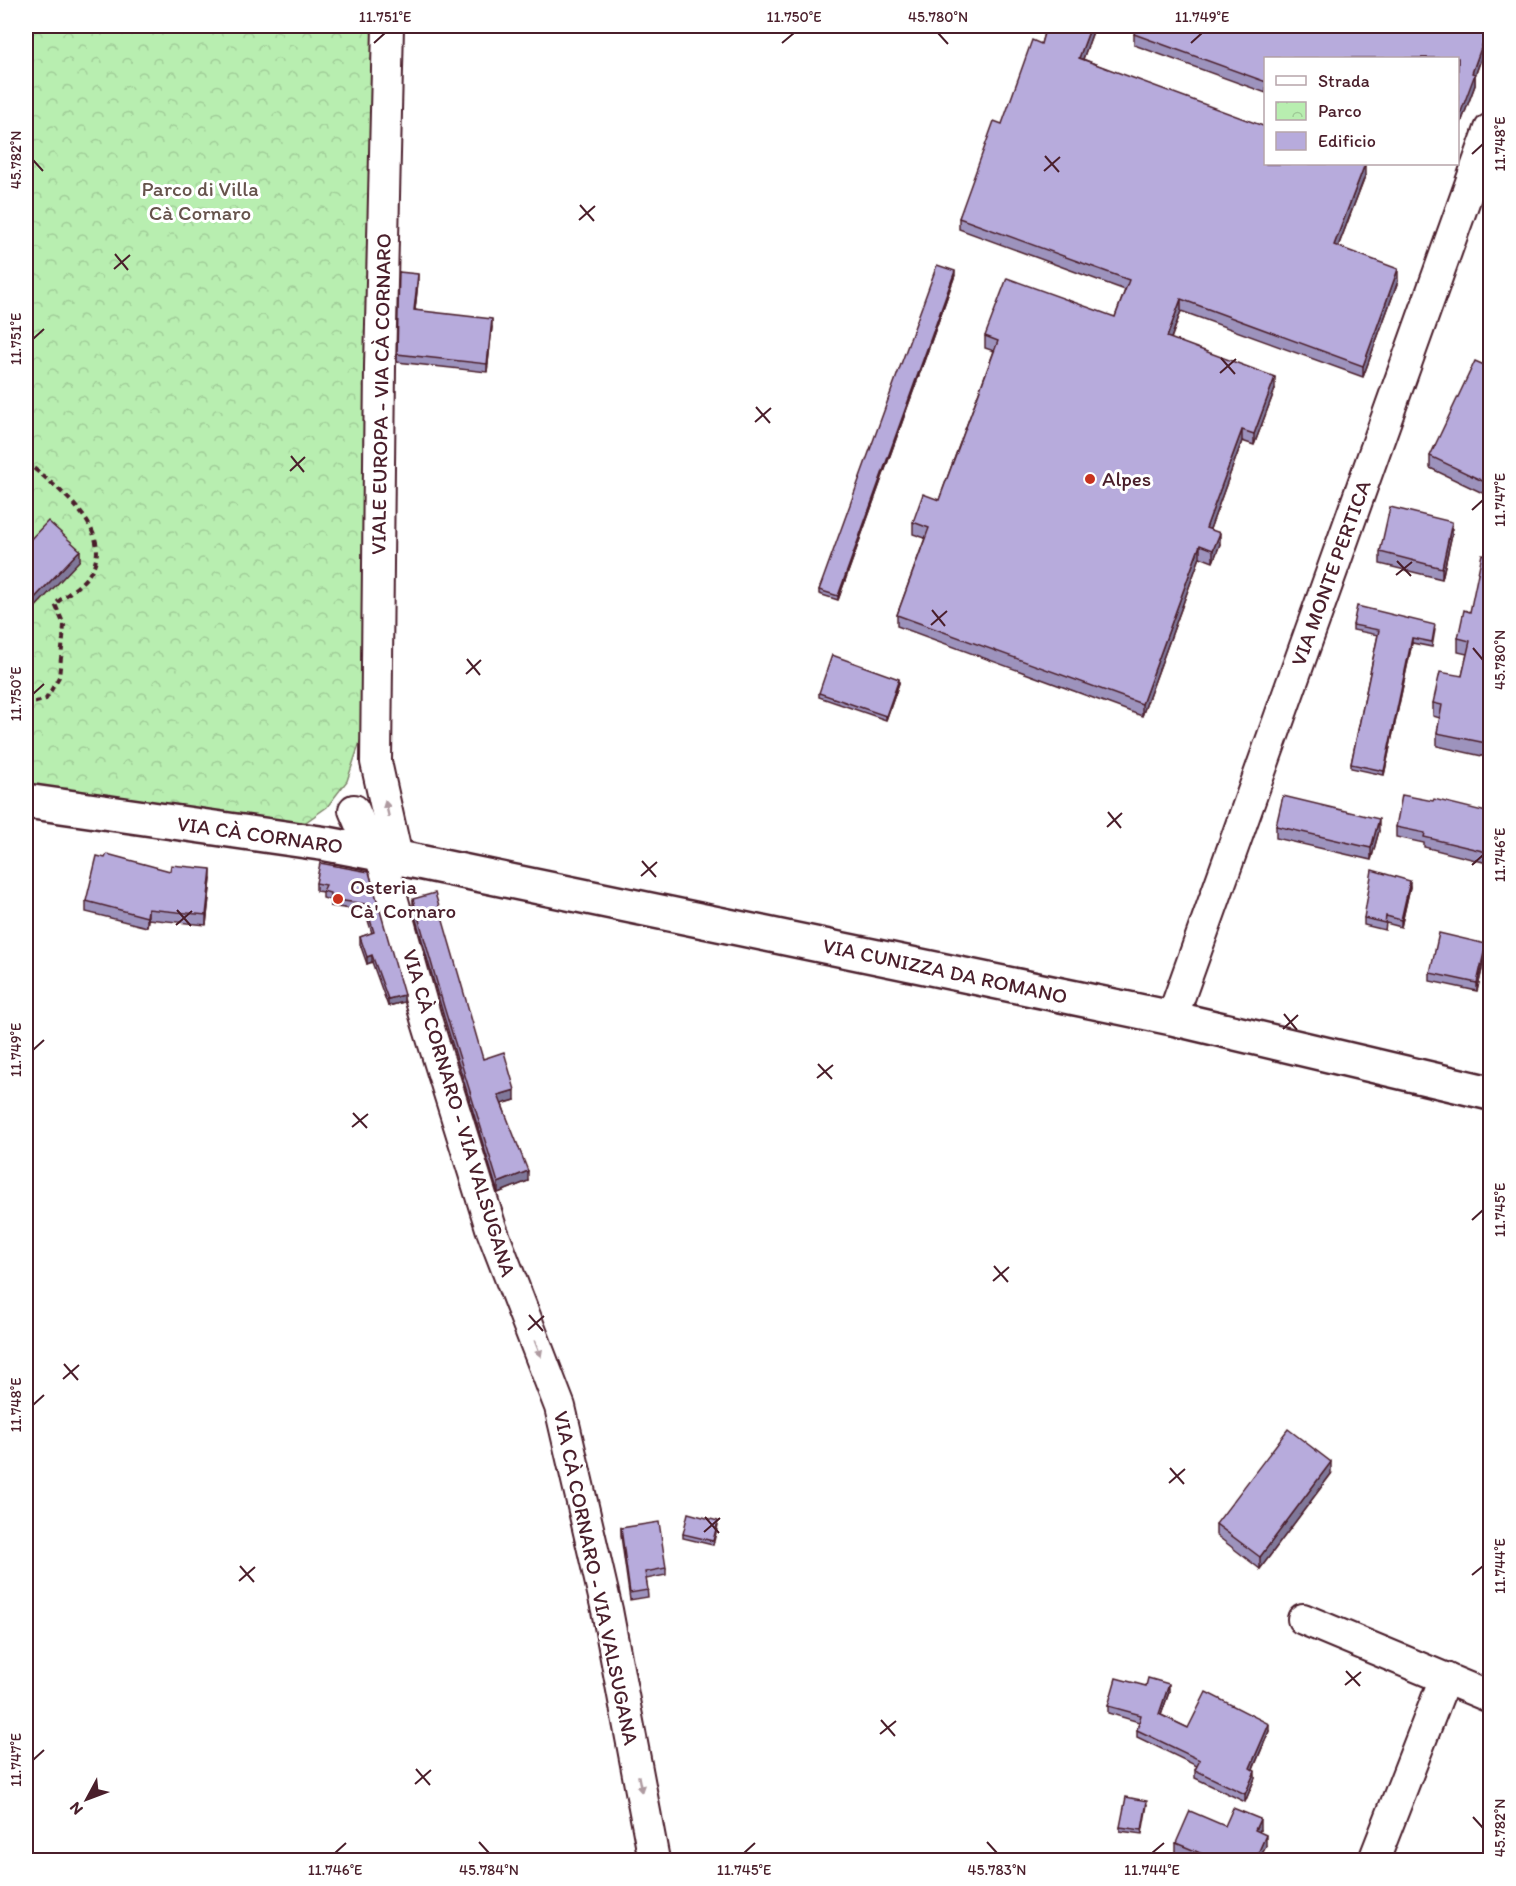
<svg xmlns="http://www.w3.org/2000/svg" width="1516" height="1886" viewBox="0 0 1516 1886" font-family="Itim,sans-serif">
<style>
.park{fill:url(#park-crowns);stroke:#81866e;stroke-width:1.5}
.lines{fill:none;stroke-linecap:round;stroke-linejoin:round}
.minor-casing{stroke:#4a1f2b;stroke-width:34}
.major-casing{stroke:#4a1f2b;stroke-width:38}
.path{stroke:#4a1f2b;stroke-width:4;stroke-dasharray:6 4.5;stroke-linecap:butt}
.minor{stroke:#fff;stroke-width:30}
.major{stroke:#fff;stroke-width:33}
.wall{fill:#9d93bd;stroke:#4a1f2b;stroke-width:1.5}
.shaded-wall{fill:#80789a;stroke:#4a1f2b;stroke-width:1.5}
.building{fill:#b7abdc;stroke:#4a1f2b;stroke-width:1.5}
.oneway{fill:#ae9aa0}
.ticks{fill:none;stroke:#4a1f2b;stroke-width:2}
.poi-dot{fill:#c8321e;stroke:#fff;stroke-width:2}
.labels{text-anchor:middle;stroke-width:6;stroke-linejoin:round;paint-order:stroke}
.park-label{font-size:21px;fill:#66534c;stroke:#fff}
.street-label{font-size:21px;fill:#4a1f2b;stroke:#fff}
.poi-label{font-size:21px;fill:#4a1f2b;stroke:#fff;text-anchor:start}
.neatline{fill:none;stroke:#4a1f2b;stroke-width:2}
.ticks-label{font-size:15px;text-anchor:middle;fill:#4a1f2b}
</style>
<defs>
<pattern id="park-crowns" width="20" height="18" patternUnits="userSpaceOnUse" patternTransform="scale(1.5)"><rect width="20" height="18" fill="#b8eeb0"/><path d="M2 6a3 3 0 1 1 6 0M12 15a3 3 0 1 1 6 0" fill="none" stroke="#a0cc98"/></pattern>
</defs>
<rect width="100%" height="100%" fill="#fff"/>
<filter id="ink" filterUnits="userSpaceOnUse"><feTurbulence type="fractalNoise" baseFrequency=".0167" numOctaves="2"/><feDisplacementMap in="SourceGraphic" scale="12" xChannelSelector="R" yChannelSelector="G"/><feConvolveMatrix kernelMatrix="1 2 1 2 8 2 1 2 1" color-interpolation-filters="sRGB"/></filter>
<g filter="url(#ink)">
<!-- park -->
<polygon class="park" points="26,26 379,26 364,730 347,781 327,807 303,824 188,812 26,783"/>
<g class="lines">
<defs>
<g id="minor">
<polyline points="388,26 380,367 376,762 397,857"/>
<polyline points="354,810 360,824 380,854 427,1022 491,1228 560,1407 607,1610 654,1860"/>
<polyline points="1172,1018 1490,129"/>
<polyline points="1303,1619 1490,1697"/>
<polyline points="1374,1860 1445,1678"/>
</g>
<polyline id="major" points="26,801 327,844 380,854 1172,1018 1490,1093"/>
</defs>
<!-- minor casing -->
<use href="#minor" class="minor-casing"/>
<!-- major casing -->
<use href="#major" class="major-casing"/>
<!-- path -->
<path class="path" d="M26,462C54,485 118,531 90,573C83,584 65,596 55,604L64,625L63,639L59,677L46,699L33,703L26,701"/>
<!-- minor -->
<use href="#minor" class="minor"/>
<!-- major -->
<use href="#major" class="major"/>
</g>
<!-- wall -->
<g class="wall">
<polygon points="1046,26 1095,26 1083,59 1365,176 1338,247 1398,281 1363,377 1181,311 1171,339 1275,389 1254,445 1242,441 1210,529 1220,544 1213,562 1200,557 1142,716 897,626 897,615 925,538 913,534 913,522 939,500 994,351 985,348 985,336 1115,317 1125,290 959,229 959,218 1002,124 1041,44"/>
<polygon points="1134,34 1486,45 1475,76 1475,85 1458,131 1458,58 1266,58 1266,93 1134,45"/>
<polygon points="399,272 418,282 415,310 492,327 487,372 397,362"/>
<polygon points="955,275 838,600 819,594 819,590"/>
<polygon points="1491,368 1491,497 1430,468 1430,456"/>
<polygon points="1452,534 1442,579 1380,564 1380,552"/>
<polygon points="1491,555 1491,758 1437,746 1437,733 1440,718 1433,716 1433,703 1462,676 1467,654 1458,652 1458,638 1470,612"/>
<polygon points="1353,625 1435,630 1432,647 1412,643 1384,775 1351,768 1351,764 1378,635 1353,630"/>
<polygon points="899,683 886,720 819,697 819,693"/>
<polygon points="1491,813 1491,864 1424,847 1424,843 1396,837 1396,827"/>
<polygon points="1276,826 1379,831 1371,860 1276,838"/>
<polygon points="170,871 211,879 206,925 148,919 147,927 86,912 86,901"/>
<polygon points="369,872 404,1002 388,1006 372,962 367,964 360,944 360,937 372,933 365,911 330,906 330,900 323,898 323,892 316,891 316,883"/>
<polygon points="1395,877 1410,887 1401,927 1386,923 1385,930 1364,925 1364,918"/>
<polygon points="413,899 483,1059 515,1100 502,1104 528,1181 498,1193 444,1017 413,909"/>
<polygon points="1486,952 1477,991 1430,981 1430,973"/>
<polygon points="1331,1474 1260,1569 1216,1535 1216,1524"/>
<polygon points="718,1525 713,1545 683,1538 683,1534"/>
<polygon points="621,1528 666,1568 666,1575 646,1579 648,1597 630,1600 621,1536"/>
<polygon points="1146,1686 1169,1692 1161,1715 1188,1728 1269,1731 1253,1770 1255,1778 1245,1802 1195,1778 1195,1770 1197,1766 1137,1737 1137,1730 1139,1722 1108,1713 1108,1706"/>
<polygon points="1147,1805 1142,1834 1120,1831 1120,1827"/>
<polygon points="1225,1826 1260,1830 1259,1832 1266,1846 1259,1860 1192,1860 1176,1854 1176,1843"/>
</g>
<!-- shaded-wall -->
<g class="shaded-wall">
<polygon points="1091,26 1095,26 1079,70 1079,58"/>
<polygon points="1486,34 1486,45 1475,76 1475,85 1458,131 1458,120 1472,73"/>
<polygon points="1365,164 1365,176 1334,257 1334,245"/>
<polygon points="1398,269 1398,281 1363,377 1363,366"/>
<polygon points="955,271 955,275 838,600 838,596"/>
<polygon points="418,274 418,282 414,318 414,310"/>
<polygon points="1181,299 1181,311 1167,349 1167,337"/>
<polygon points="492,319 492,327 487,372 487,364"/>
<polygon points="1275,377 1275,389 1254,445 1254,434"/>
<polygon points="1242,430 1242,441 1206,540 1206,528"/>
<polygon points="1452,522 1452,534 1442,579 1442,568"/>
<polygon points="1220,533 1220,544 1213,562 1213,550"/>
<polygon points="1200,545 1200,557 1142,716 1142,704"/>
<polygon points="80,550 80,560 26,617 26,607"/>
<polygon points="1412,638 1412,643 1384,775 1384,771"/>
<polygon points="899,679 899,683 886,720 886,716"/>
<polygon points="1379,819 1379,831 1371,860 1371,848"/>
<polygon points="211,869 211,879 206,925 206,915"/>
<polygon points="1410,881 1410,887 1401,927 1401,920"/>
<polygon points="148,909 148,919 147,927 147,917"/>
<polygon points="1486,944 1486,952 1477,991 1477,983"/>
<polygon points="372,955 372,962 367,964 367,957"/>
<polygon points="404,995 404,1002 388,1006 388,999"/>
<polygon points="515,1090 515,1100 498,1105 498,1095"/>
<polygon points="528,1171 528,1181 498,1193 498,1183"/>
<polygon points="1331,1462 1331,1474 1260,1569 1260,1557"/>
<polygon points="1169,1684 1169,1692 1159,1721 1159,1714"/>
<polygon points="1269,1724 1269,1731 1250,1776 1250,1768"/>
<polygon points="1255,1771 1255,1778 1245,1802 1245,1794"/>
<polygon points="1260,1819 1260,1830 1255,1841 1255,1830"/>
<polygon points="1266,1835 1266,1846 1259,1860 1255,1860"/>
</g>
<!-- building -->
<g class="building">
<polygon points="1046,26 1091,26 1079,58 1266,127 1266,164 1365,164 1334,245 1398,269 1363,366 1181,299 1167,337 1275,377 1254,434 1242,430 1206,528 1220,533 1213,550 1200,545 1142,704 897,615 929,528 913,522 923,494 939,500 998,341 985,336 1007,278 1115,317 1129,280 959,218 994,121 1002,124 1032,40 1041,44"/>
<polygon points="1137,26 1463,26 1486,34 1472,73 1475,74 1458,120 1458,58 1266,58 1266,82 1134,34"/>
<polygon points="937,265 955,271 838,596 819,590"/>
<polygon points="399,272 418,274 414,310 492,319 487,364 397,354"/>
<polygon points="1475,361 1491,368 1491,485 1430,456"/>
<polygon points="1390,507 1452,522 1442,568 1380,552"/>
<polygon points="48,521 80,550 26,607 26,544"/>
<polygon points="1482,554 1491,555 1491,709 1489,715 1491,715 1491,744 1437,733 1442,705 1433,703 1440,672 1462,676 1470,641 1458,638 1464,610 1470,612"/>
<polygon points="1357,606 1435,625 1432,642 1412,638 1384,771 1351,764 1379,630 1353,625"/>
<polygon points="832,655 899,679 886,716 819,693"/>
<polygon points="1402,795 1433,801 1434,799 1491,813 1491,853 1424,837 1425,833 1396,827"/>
<polygon points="1283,796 1379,819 1371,848 1276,826"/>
<polygon points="107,854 170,871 171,865 211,869 206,915 148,909 147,917 86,901 97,856 105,858"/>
<polygon points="320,863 369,872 404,995 388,999 372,955 367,957 360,937 374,932 365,904 330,899 330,893 323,891 326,885 316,883"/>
<polygon points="1372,870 1410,881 1401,920 1386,916 1385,923 1364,918"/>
<polygon points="435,893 483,1059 504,1052 515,1090 498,1095 528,1171 498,1183 444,1007 413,899"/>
<polygon points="1439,933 1486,944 1477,983 1430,973"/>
<polygon points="1288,1429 1331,1462 1260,1557 1216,1524"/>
<polygon points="688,1513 718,1521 713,1541 683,1534"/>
<polygon points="659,1522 666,1568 645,1572 648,1590 630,1593 621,1528"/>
<polygon points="1116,1678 1146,1686 1148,1678 1169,1684 1159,1714 1188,1728 1206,1692 1269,1724 1250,1768 1255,1771 1245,1794 1195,1770 1200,1760 1137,1730 1141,1715 1108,1706"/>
<polygon points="1126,1797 1147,1801 1142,1830 1120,1827"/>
<polygon points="1233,1808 1260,1819 1255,1830 1266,1835 1255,1860 1217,1860 1176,1843 1190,1811 1225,1826"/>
</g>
<!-- one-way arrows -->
<defs><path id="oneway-solid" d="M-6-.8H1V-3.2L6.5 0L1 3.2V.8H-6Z" transform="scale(1.5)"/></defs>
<g class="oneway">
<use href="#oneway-solid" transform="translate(387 809) rotate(-103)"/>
<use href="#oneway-solid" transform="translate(538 1349) rotate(69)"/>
<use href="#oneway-solid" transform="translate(640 1784) rotate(79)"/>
</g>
</g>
<!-- ticks -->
<path class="ticks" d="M938,33L948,44M374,43L385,33M782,43L794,33M1191,43L1202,33M1472,154L1483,144M1045,156L1059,172M33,160L43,171M1044,171L1060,157M580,205L594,221M579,220L595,206M115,254L128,270M114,269L130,255M33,339L44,329M1221,358L1235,374M1220,373L1236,359M756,407L770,423M755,422L771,408M291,456L304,472M290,471L305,457M1472,510L1483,500M1397,561L1411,576M1396,575L1412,562M932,610L945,626M931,625L947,611M1473,648L1483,660M467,659L480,675M466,674L481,660M33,694L44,684M1108,812L1121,828M1107,827L1122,813M642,861L656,877M1472,865L1483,855M641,876L657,862M177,910L191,926M176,925L192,911M1284,1014L1297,1030M1283,1029L1298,1015M33,1050L44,1040M818,1064L832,1079M817,1078L833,1065M353,1113L367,1128M352,1127L368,1114M1472,1220L1483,1210M994,1266L1008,1282M993,1281L1009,1267M529,1315L543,1331M528,1330L544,1316M64,1364L78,1380M63,1379L79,1365M33,1405L44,1395M1170,1468L1184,1484M1169,1483L1185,1469M705,1517L719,1533M704,1532L720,1518M240,1566L254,1582M1472,1575L1483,1566M239,1581L255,1567M1346,1671L1360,1686M1345,1685L1361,1672M881,1720L895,1736M880,1734L896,1721M33,1760L44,1750M416,1769L430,1785M415,1784L431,1770M1473,1817L1483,1828M479,1842L489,1853M987,1842L997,1853M335,1853L346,1843M744,1853L755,1843M1152,1853L1164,1843"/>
<!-- markers -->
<g class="poi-dot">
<circle cx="1090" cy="479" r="6"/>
<circle cx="338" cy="899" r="6"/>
</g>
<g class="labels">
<!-- park labels -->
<g class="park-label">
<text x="200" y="196">Parco di Villa<tspan x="200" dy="24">Cà Cornaro</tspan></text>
</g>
<!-- street labels -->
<g class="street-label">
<text transform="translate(381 394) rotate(-89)" y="7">VIALE EUROPA - VIA CÀ CORNARO</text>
<text transform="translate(1331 573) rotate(-70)" y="7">VIA MONTE PERTICA</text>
<text transform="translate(260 835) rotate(8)" y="7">VIA CÀ CORNARO</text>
<text transform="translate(945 971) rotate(12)" y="7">VIA CUNIZZA DA ROMANO</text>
<text transform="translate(459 1113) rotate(73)" y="7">VIA CÀ CORNARO - VIA VALSUGANA</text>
<text transform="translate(596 1578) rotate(78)" y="7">VIA CÀ CORNARO - VIA VALSUGANA</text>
</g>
<!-- poi labels -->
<g class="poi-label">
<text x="1102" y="486">Alpes</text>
<text x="350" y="894">Osteria<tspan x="350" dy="24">Cà' Cornaro</tspan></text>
</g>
</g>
<!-- margin -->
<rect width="1516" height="1886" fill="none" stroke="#fff" stroke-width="66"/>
<!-- legend -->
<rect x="1264" y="57" width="195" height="108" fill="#ffffff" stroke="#b7a5aa" stroke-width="1.5"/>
<rect x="1276" y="76" width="30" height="9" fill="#ffffff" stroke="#b7a5aa" stroke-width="1.5"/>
<text x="1318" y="87" font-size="18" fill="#4a1f2b">Strada</text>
<rect x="1276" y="102" width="30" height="18" fill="url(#park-crowns)" stroke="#b7a5aa" stroke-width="1.5"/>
<text x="1318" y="117" font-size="18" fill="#4a1f2b">Parco</text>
<rect x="1276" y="132" width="30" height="18" fill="#b7abdc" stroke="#b7a5aa" stroke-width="1.5"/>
<text x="1318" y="147" font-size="18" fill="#4a1f2b">Edificio</text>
<!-- north arrow -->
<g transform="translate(87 1799) rotate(229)" stroke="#ffffff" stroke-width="4.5" paint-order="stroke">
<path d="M0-4.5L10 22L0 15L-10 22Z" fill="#4a1f2b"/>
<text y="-9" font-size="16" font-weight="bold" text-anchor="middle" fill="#4a1f2b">N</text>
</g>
<rect x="33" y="33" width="1450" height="1820" class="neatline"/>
<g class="ticks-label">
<text x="385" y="22">11.751°E</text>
<text x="794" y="22">11.750°E</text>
<text x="938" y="22">45.780°N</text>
<text x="1202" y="22">11.749°E</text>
<text transform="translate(1500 144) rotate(-90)" y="5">11.748°E</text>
<text transform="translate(16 160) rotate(-90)" y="5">45.782°N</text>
<text transform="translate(16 339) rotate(-90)" y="5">11.751°E</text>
<text transform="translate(1500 500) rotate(-90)" y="5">11.747°E</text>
<text transform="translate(1500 660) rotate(-90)" y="5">45.780°N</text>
<text transform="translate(16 694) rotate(-90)" y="5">11.750°E</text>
<text transform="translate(1500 855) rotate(-90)" y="5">11.746°E</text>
<text transform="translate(16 1050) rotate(-90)" y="5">11.749°E</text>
<text transform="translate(1500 1210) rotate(-90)" y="5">11.745°E</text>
<text transform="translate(16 1405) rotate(-90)" y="5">11.748°E</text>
<text transform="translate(1500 1566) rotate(-90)" y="5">11.744°E</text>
<text transform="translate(16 1760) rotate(-90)" y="5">11.747°E</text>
<text transform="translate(1500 1828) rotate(-90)" y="5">45.782°N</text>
<text x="335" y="1875">11.746°E</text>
<text x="489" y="1875">45.784°N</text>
<text x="744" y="1875">11.745°E</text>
<text x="997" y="1875">45.783°N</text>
<text x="1152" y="1875">11.744°E</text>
</g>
</svg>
